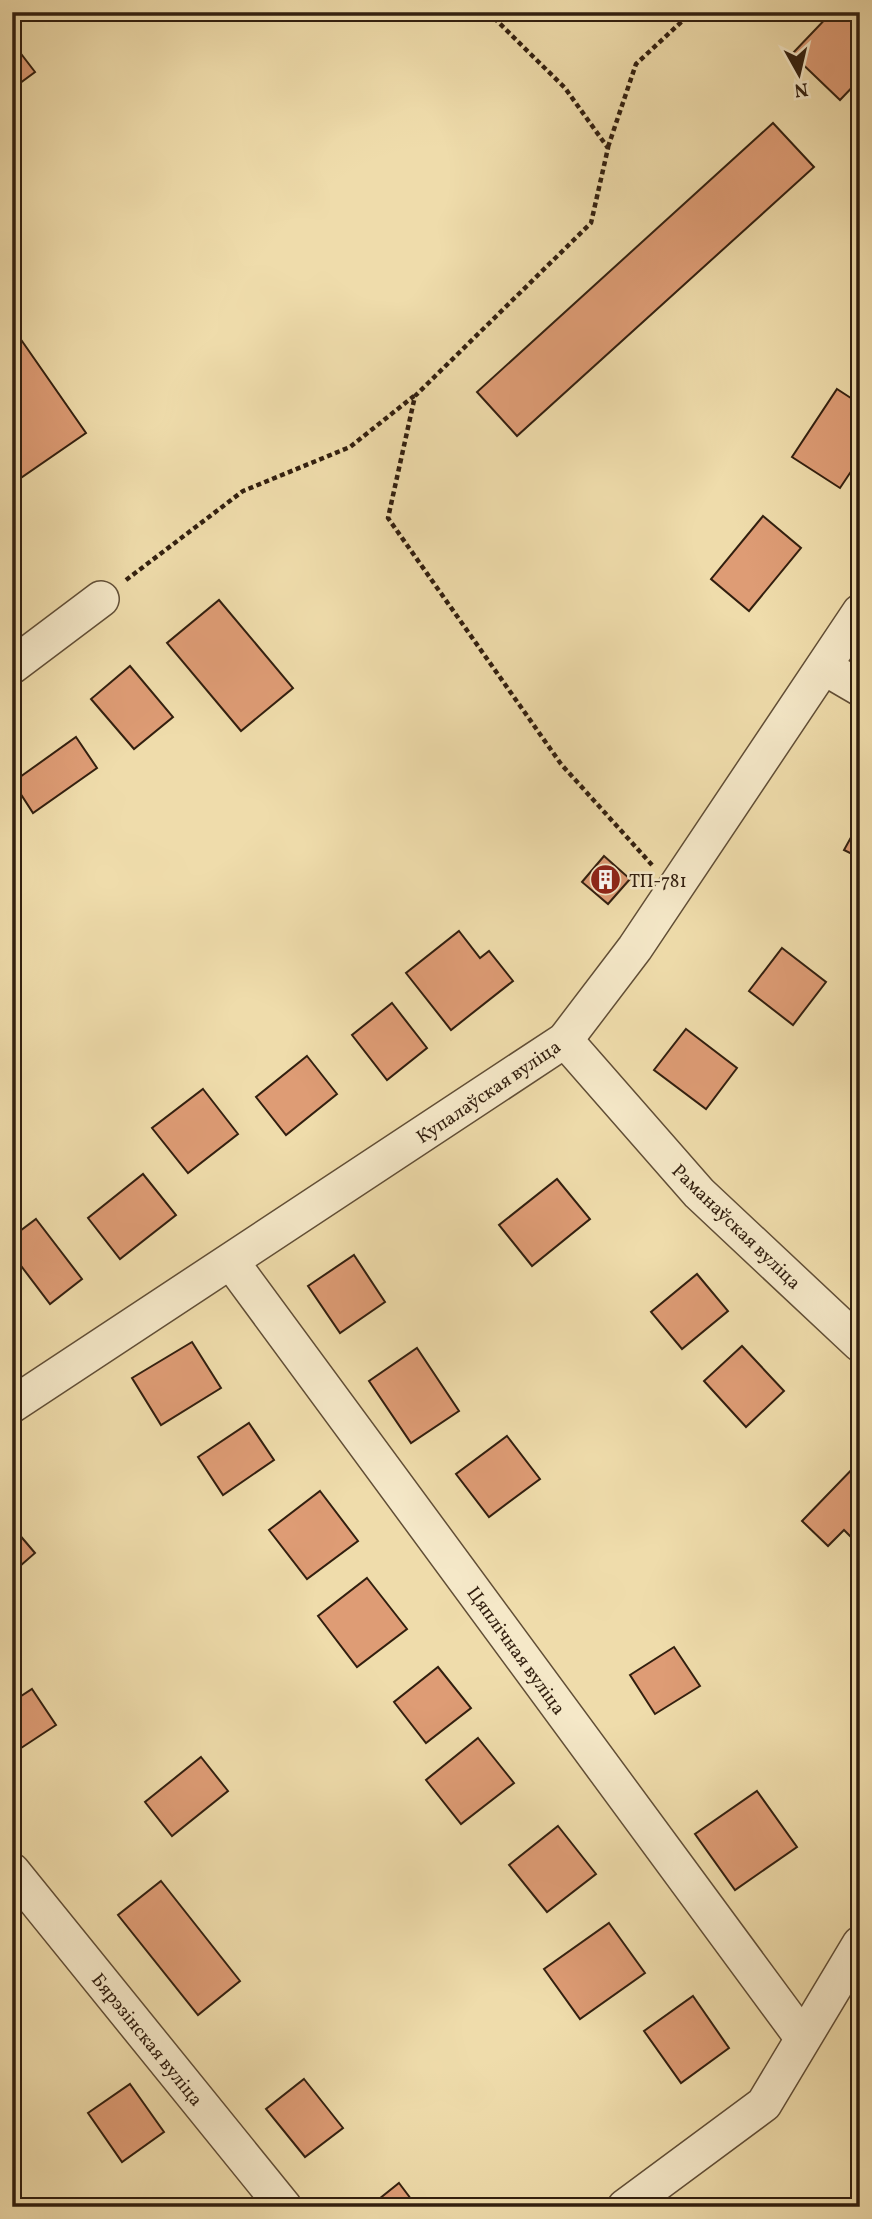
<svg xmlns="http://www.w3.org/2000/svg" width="872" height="2219" viewBox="0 0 872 2219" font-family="Vollkorn,serif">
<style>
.building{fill:#de9c75;stroke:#321f0f;stroke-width:2}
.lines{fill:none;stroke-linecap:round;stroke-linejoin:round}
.street-casing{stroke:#614e36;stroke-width:38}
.path{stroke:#321f0f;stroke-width:4.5;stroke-dasharray:5 3.5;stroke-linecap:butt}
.street{stroke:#f5e8c8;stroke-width:35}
.labels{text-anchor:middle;stroke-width:5;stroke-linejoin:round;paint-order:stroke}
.poi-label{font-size:19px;fill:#321f0f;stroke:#f5e8c8;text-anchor:start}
.street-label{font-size:19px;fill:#321f0f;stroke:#f5e8c8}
</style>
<rect width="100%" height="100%" fill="#efdcab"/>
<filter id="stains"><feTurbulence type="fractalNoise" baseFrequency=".00286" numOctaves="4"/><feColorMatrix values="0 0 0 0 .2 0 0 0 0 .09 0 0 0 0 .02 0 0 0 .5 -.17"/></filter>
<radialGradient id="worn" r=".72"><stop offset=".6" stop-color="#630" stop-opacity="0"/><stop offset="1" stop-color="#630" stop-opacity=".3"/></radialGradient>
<!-- building -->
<g class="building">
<polygon points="832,12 860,14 860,79 840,100 792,54"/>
<polygon points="12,42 35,72 12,89"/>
<polygon points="773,123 814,167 517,436 477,392"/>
<polygon points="15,331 86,433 12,484 12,333"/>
<polygon points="837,389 860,404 860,458 840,488 792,457"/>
<polygon points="763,516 801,548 749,611 711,579"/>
<polygon points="219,600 293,688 241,731 167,643"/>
<polygon points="130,666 173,717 134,749 91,699"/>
<polygon points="76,737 97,768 33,813 13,782"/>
<polygon points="860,821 860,858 844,850"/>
<polygon points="604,856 630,879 608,904 582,882"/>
<polygon points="459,931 480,958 489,951 513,981 451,1030 406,973"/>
<polygon points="782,948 826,982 793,1025 749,991"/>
<polygon points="392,1003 427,1048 387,1080 352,1035"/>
<polygon points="686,1029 737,1068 706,1109 654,1070"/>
<polygon points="307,1056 337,1094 286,1135 256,1097"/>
<polygon points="203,1089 238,1134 188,1173 152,1128"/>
<polygon points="143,1174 176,1215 120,1259 88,1218"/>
<polygon points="557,1179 590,1219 532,1266 499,1225"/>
<polygon points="36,1219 82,1279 50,1304 12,1254 12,1237"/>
<polygon points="354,1255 385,1302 340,1333 308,1286"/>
<polygon points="697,1274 728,1311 682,1349 651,1312"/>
<polygon points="192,1342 221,1388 161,1425 132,1378"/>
<polygon points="742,1346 784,1391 746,1427 704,1381"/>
<polygon points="417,1348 459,1411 411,1443 369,1381"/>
<polygon points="249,1423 274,1460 223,1495 198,1457"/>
<polygon points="507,1436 540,1479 489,1517 456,1474"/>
<polygon points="860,1461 860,1546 844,1530 828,1546 802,1521"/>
<polygon points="320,1491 358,1541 307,1579 269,1530"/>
<polygon points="12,1526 35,1553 12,1573"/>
<polygon points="367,1578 407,1629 357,1667 318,1616"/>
<polygon points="674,1647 700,1686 655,1714 630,1675"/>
<polygon points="438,1667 471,1708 426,1743 394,1702"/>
<polygon points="32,1689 56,1725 12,1754 12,1702"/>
<polygon points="478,1738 514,1783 461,1824 426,1780"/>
<polygon points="201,1757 228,1791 172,1836 145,1802"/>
<polygon points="757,1791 797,1847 735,1890 695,1834"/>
<polygon points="558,1826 596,1874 547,1912 509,1865"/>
<polygon points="161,1881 240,1981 198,2015 118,1915"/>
<polygon points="609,1923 645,1973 580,2019 544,1969"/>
<polygon points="693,1996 729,2048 681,2083 644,2031"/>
<polygon points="304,2079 343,2128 305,2157 266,2109"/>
<polygon points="130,2084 164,2132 122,2162 88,2113"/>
<polygon points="399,2183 417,2207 369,2207"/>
</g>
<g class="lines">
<defs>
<g id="street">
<polyline points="12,666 101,599"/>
<polyline points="824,667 860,688"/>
<polyline points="565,1040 699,1193 860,1344"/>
<polyline points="232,1263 802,2037"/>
<polyline points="12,1405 565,1040 635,948 860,612"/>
<polyline points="12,1871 284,2207"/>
<polyline points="625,2207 764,2104 860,1944"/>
</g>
</defs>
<!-- street casing -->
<use href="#street" class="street-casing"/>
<!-- path -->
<g class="path">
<polyline points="488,12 565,88 608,148 591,223 415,396 388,518 561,764 652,865"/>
<polyline points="608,147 636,64 692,12"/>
<polyline points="126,580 243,491 350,447 414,396"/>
</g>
<!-- street -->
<use href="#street" class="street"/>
</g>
<!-- icons -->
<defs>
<symbol id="building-disc" viewBox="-11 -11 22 22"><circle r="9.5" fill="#8f2418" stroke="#f5e8c8"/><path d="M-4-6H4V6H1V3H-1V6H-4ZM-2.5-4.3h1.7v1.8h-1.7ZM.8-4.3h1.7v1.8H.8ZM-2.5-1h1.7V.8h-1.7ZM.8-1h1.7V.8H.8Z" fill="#fff"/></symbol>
</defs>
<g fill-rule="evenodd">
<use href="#building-disc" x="588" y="862" width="35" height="35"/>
</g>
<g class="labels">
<!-- poi labels -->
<g class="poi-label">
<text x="629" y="887">ТП-781</text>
</g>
<!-- street labels -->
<g class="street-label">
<text transform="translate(488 1091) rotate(-34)" y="7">Купалаўская вуліца</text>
<text transform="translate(737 1226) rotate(44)" y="7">Раманаўская вуліца</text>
<text transform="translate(517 1650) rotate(54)" y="7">Цяплічная вуліца</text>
<text transform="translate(148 2039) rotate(51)" y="7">Бярэзінская вуліца</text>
</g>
</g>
<!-- margin -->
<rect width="872" height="2219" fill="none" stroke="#efdcab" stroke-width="42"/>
<rect x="14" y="14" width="844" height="2191" fill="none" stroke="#321f0f" stroke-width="3.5"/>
<rect x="21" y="21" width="830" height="2177" fill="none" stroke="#321f0f" stroke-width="2"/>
<!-- north arrow -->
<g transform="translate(799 74) rotate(172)" stroke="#f5e8c8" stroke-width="5" paint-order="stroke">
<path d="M0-5L12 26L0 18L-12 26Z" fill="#321f0f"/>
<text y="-10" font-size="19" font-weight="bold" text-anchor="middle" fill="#321f0f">N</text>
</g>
<rect width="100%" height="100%" filter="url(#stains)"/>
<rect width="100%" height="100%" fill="url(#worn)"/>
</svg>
